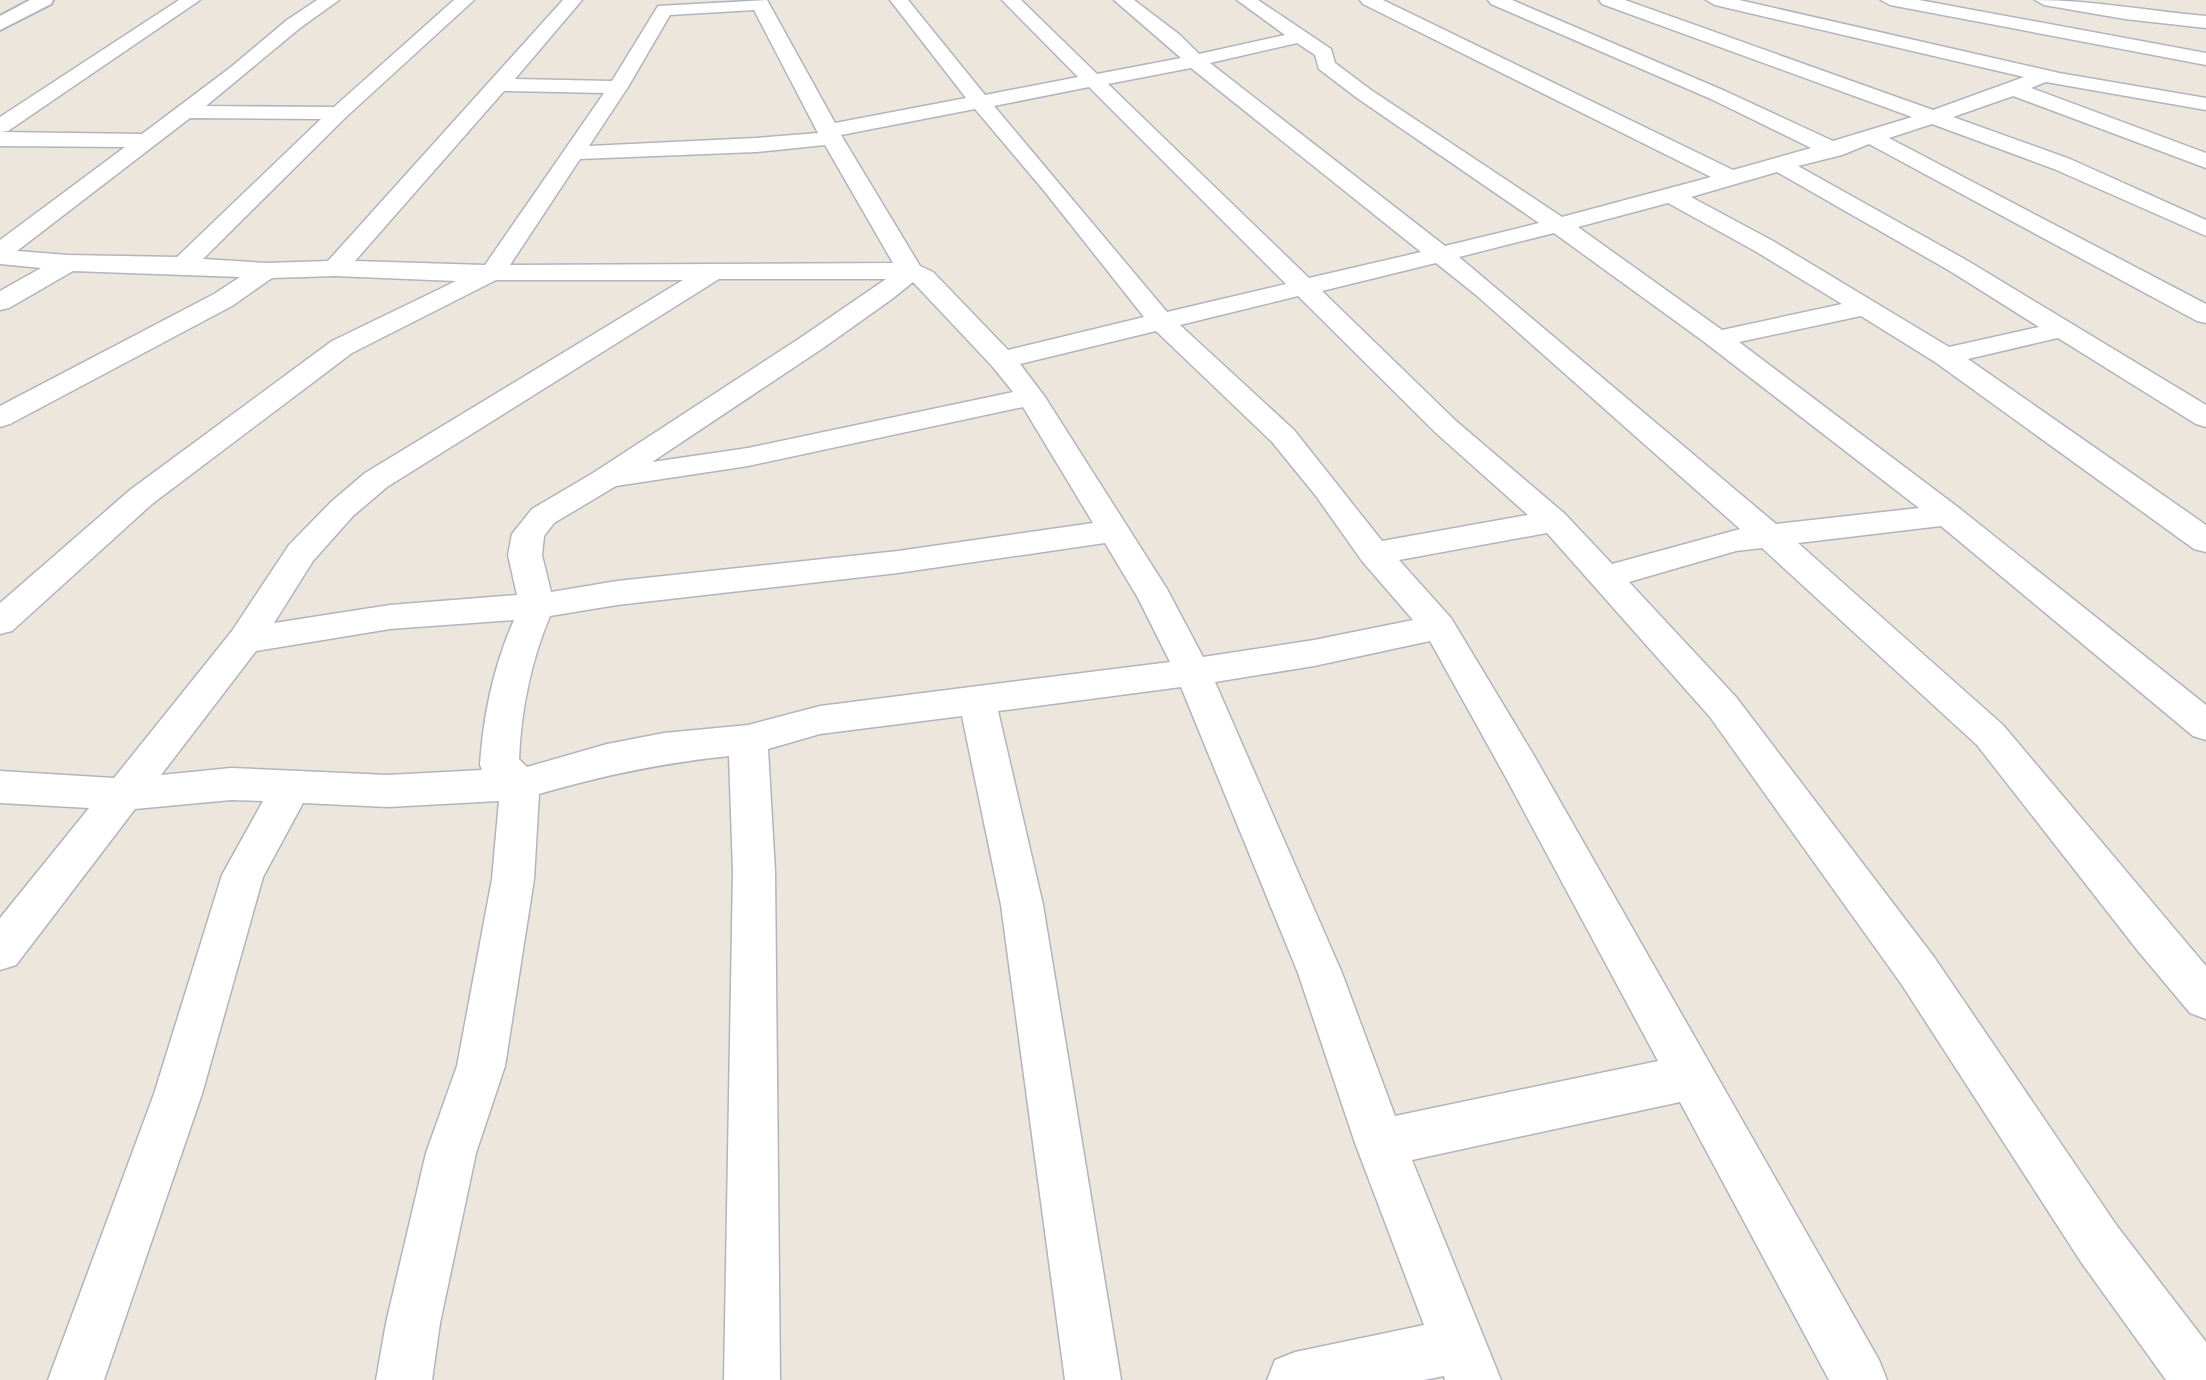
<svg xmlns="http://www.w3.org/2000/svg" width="2206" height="1380" viewBox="0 0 2206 1380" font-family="Mulish,sans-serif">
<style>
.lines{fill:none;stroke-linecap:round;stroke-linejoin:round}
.street-casing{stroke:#b1b4bf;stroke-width:3}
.secondary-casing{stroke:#b1b4bf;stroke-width:4}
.street{fill:#fff;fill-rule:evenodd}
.secondary{fill:#fff;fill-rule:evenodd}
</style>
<rect width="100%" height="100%" fill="#ede6dd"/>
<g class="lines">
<defs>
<g id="street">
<polygon points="179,0 200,0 8,131 0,132 0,117"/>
<path d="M317,0H339L300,28L206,106L334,107L454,0H474L346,117L203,259L266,263L328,261L563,0H582L515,79L612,81L658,6L767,0L835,123L966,98L890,0H908L985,95L1078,77L1002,0H1021L1097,74L1181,58L1114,0H1134L1180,35L1199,54L1285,35L1237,0H1258L1331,49L1335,63L1371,90L1562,217L1711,177L1363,4L1360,0H1383L1733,170L1811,148L1711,99L1491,4L1488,0H1512L1725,91L1833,141L1912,117L1602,4L1599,0H1625L1933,110L2024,77L1715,5L1706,0H1739L2059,73L2206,98V110L2046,82L2031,88L2206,153V168L2013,96L1953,117L2070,159L2206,220V236L2054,169L1932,124L1889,138L2206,304V323L2197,321L1869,144L1842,155L1798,166L1968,261L2206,405V427L2196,424L2058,338L1968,359L2206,525V552L2194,549L1935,362L1861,316L1739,342L1959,508L2206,705V740L2193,736L1941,526L1798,543L2003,725L2206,966V1019L2190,1013L2138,951L1977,745L1762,548L1736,551L1629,582L1736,697L1934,957L2117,1226L2206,1342V1380H2166L2081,1262L1902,985L1710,717L1547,533L1399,560L1451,618L1533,754L1879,1360L1887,1380H1829L1680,1102L1412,1160L1501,1380H1445L1444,1376L1424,1380H1267L1275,1360L1295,1352L1424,1325L1355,1143L1298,973L1181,687L998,711L1043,905L1121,1380H1065L1001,905L962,716L820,734L768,749L775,871L780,1380H724L733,871L729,756C662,763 604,775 539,794L534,879L505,1066L476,1153L440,1323L432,1380H376L386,1323L426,1153L457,1066L492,879L499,801L388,807L303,803L263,877L202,1094L104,1380H48L154,1094L222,875L263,801L231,800L135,809L16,965L0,970V918L89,808L0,803V771L114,778L232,631L289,545L331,502L365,473L683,280H496L352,353L152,504L12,631L0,634V603L130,490L332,341L456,281L335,276L272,278L232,306L10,424L0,427V406L214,294L240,277L73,271L9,308L0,310V291L41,268L0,264V240L125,147L0,146V132L142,134L231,67L287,20ZM754,10L818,133L756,138L589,146L628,87L670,15ZM1297,43L1315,55L1319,69L1357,98L1539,223L1445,246L1210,63ZM1191,68L1421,252L1309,278L1108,84ZM1089,87L1286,284L1167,312L994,106ZM504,91L604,93L485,265L355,261ZM975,109L1045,192L1144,317L1008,350L933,272L920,266L841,135ZM190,118L321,119L177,257L68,255L17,251ZM825,145L893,263L510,265L580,159L756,152ZM1777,172L1950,271L2039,327L1949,347L1773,241L1691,197ZM1668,203L1755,251L1842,304L1722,330L1578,227ZM1554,233L1703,341L1919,508L1776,524L1459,257ZM1436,263L1476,295L1740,529L1612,564L1565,514L1456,421L1322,291ZM719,279H886L803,336L593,473L532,509L512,534L508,555L517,595L390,605L274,623L313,561L353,516L387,487ZM913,282L992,366L1013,392L748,448L652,462L823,348L892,299ZM1298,296L1436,433L1528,515L1382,541L1294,430L1180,325ZM1156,331L1272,442L1316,496L1362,561L1413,620L1314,640L1203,657L1167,589L1045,397L1020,364ZM1023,407L1093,523L898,551L617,581L551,592L542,555L544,536L554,523L616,486L748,466ZM1105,543L1138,598L1170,662L820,706L748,725L664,733L607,744L527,767L519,759C521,711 531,661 550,616L617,605L898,573ZM514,620C494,665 483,716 480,765L482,770L388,775L231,768L161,775L256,651L390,629ZM1430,641L1505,776L1658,1061L1395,1116L1342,973L1215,682L1314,666Z"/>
<polygon points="1881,0 1919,0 2206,53 2206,65 1890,5"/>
<path d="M2035,0C2092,0 2149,11 2206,16V28L2125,19L2044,5Z"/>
</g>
<polygon id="secondary" points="30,0 53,0 51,4 0,30 0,16"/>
</defs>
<!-- street casing -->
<use href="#street" class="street-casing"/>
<!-- secondary casing -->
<use href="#secondary" class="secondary-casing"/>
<!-- street -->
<use href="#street" class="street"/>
<!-- secondary -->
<use href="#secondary" class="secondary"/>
</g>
</svg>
